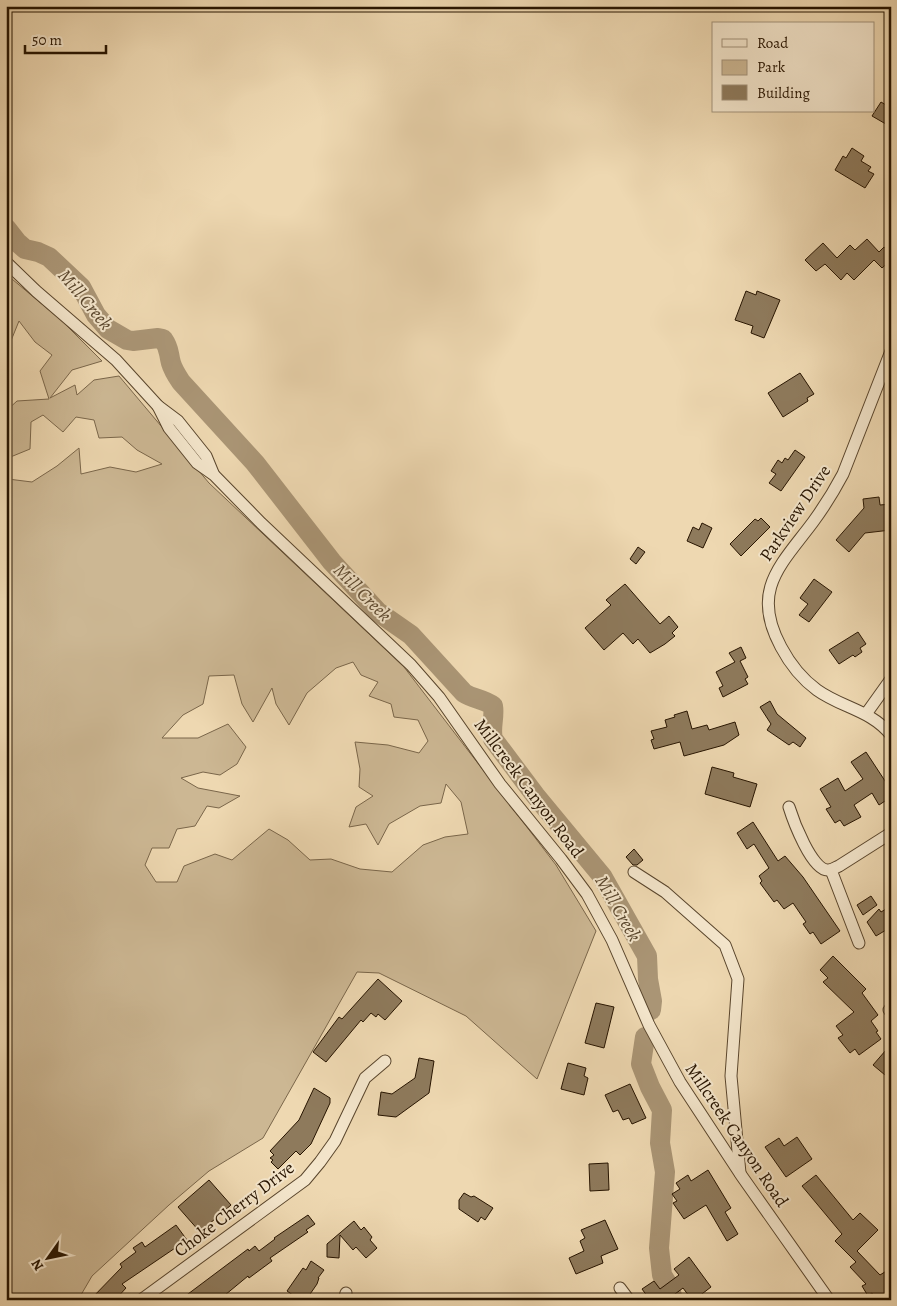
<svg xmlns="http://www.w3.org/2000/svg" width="897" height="1306" viewBox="0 0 897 1306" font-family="Alegreya,serif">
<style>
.green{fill:#ccb793;stroke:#7a664a;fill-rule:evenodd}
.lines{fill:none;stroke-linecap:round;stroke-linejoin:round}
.river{stroke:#aa9575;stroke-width:20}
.building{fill:#8e7a5c;stroke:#271400}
.minor-casing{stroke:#59452c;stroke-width:13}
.minor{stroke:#f4e6cc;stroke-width:11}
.labels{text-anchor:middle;stroke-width:4;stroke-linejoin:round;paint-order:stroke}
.street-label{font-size:18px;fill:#271400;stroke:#f4e6cc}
.water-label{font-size:19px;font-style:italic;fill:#5b482f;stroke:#f4e6cc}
</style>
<rect width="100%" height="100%" fill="#eed8b1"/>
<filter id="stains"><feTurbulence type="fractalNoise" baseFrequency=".004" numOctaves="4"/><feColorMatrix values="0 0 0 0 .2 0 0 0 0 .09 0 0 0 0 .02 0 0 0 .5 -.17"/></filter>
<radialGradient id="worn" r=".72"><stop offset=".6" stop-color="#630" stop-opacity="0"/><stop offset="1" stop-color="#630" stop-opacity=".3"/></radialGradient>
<!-- green -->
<path class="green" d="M6,274L61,320L102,361L72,370L50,398L75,385L77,395L94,380L119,376L209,483L404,667L556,865L596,931L537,1079L466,1016L379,973L357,972L263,1138L209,1171L169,1205L92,1276L78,1300H6V411L17,401L49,399L40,371L52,355L35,342L19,321L6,353ZM43,415L63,432L76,417L94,420L99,438L122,437L137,450L162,464L136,472L110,467L81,474L79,448L57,466L32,482L8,479V458L30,449L31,422ZM353,662L361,675L378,682L369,696L391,704L394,717L418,720L428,741L419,753L388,745L355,742L360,769L359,787L373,796L356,807L349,827L366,824L378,845L389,824L420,806L441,803L446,784L461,802L468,834L445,837L423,845L392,872L360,869L331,859L310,860L288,840L269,829L232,860L215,854L184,866L177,882H156L145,865L152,848H169L177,829L195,826L207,806L219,808L240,796L198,788L181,778L203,772L220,775L237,764L246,747L228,724L198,738H162L183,715L203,704L209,676L234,675L242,704L253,722L272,688L276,704L289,725L307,693L336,668Z"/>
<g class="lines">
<!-- river -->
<g class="river">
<path d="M6,228L17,242L25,249L38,252L49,257L81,287L96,315L108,329L127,340L133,341L158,338L163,339C170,349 168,352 171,363C173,370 177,376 181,382L255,463L332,562L378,612L411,635L464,693C473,699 484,699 493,706C495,717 490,728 493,739L535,795L602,876L647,956L648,979L652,1001L651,1010"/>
<polyline points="645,1037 641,1064 650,1087 662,1110 660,1143 665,1172 659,1248 662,1275 670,1288 673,1300"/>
</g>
</g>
<!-- building -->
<g class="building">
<polygon points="881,102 891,108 891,127 872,116"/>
<polygon points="852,148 864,156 861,161 871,167 868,171 874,174 865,188 835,170 843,156 846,158"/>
<polygon points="867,239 879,252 884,247 891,253 891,260 882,268 874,260 854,280 847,273 841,280 825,264 816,271 805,260 823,243 837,258 850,245 855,250"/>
<polygon points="746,291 756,295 757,291 780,300 764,338 751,333 753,326 735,320"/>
<polygon points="800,373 814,394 807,398 808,401 783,417 768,393"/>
<polygon points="795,450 805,457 781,491 769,483 776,474 771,471 778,460 782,463 785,458 788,460"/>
<polygon points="879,497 880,505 891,504 891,530 865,533 849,552 836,540 864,508 863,499"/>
<polygon points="761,518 770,527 741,556 730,544 755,519 758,521"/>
<polygon points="702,523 712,528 703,548 687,541 693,527 699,530"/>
<polygon points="638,547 645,552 636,564 630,559"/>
<polygon points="814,579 832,592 809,622 799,615 808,604 800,598"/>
<polygon points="625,584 660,624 669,616 678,627 672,633 675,636 665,644 650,653 638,639 633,644 623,633 604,650 585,628 611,605 606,600"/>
<polygon points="858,632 866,644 860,648 862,652 855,657 853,655 839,664 829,650"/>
<polygon points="741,647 746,658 740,661 748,677 745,679 748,684 723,697 719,688 723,686 716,672 735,662 729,653"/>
<polygon points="770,701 777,714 806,738 800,747 793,742 789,745 767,730 771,724 760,707"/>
<polygon points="687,711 692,729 707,725 709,730 735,722 739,735 724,745 684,756 680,742 654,749 651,740 654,739 651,731 667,727 665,720 675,717 674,715"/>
<polygon points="866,752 891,790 891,797 879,805 872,793 854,805 861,817 844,826 840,820 835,823 826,809 831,807 820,789 838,778 845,791 863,779 851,762"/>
<polygon points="712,767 734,773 733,777 757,784 750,807 705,794"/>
<polygon points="753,822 778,861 785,856 803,877 840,931 821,944 813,932 810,934 803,924 806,922 793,903 784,909 777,900 774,902 760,883 762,881 759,876 769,868 754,844 747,849 737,833"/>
<polygon points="634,849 643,860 637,865 633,865 626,857"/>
<polygon points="871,896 877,905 863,915 857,905"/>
<polygon points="891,906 891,927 876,936 867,922 879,909 881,912"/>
<polygon points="833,956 866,989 862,993 878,1015 871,1021 878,1031 876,1032 881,1039 859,1055 855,1049 850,1053 838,1038 843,1035 836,1026 854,1012 823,982 828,978 820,970"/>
<polygon points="378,979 402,1001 385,1020 378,1014 376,1017 371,1013 363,1022 361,1020 326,1062 313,1052 339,1017 342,1019"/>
<polygon points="596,1003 614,1007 604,1048 585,1043"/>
<polygon points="886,1050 891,1054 891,1080 873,1065"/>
<polygon points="419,1058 434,1061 429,1093 396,1117 378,1115 381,1092 392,1094 415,1078"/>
<polygon points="568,1063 586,1068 584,1076 588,1078 584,1095 561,1089"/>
<polygon points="630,1084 646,1118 632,1124 629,1118 623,1120 618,1110 613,1112 605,1095"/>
<polygon points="314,1088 330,1098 330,1103 311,1144 300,1155 296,1151 278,1169 271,1162 273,1160 270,1158 274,1155 270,1151 299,1120"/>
<polygon points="797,1137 812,1159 786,1177 765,1147 779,1138 784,1146"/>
<polygon points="608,1163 609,1190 590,1191 589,1164"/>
<polygon points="708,1170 731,1208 725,1212 738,1234 727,1241 706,1205 684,1219 673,1203 677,1201 672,1194 680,1189 676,1183 688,1175 691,1181"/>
<polygon points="816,1175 853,1220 860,1213 878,1230 857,1251 880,1275 891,1268 891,1296 885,1300 877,1300 872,1293 868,1296 862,1286 866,1284 850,1267 856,1262 835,1241 842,1234 802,1186"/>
<polygon points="209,1180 231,1205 200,1232 178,1207"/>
<polygon points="464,1193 471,1197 474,1196 493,1208 485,1220 481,1217 478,1222 459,1209 459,1200"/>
<polygon points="308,1215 315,1224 306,1230 308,1232 270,1258 272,1261 249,1278 248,1276 219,1300 180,1300 248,1249 249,1251 255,1246 259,1251 275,1239 274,1238"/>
<polygon points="605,1220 618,1249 601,1256 603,1263 576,1274 569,1258 584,1251 580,1241 585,1238 581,1230"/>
<polygon points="354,1221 361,1230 364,1227 372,1237 370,1240 377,1248 366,1258 356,1247 353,1250 340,1235 339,1258 327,1257 327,1244"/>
<polygon points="176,1225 187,1240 122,1284 126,1288 115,1300 90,1300 122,1267 120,1264 136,1252 133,1248 142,1242 145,1247"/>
<polygon points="689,1257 711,1287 694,1300 692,1300 683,1288 667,1300 650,1300 642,1289 654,1281 660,1289 679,1275 674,1269"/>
<polygon points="311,1261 324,1270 318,1278 319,1278 317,1284 306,1300 300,1300 287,1291 303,1268 306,1270"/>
</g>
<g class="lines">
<defs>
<g id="minor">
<polyline points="6,262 36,291 116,360 158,406 178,421 206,456 213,473"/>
<path d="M891,351L843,474C834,491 824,507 813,522C781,565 750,590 781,647C790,664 802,679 817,690C842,708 871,710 891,735"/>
<polyline points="158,406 169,428 197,463 214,475 261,523 411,665 439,697 500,784 561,859 587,894 612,940 649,1025 680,1082 741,1175 829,1300"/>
<polyline points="866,714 891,679"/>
<path d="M789,807C793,820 812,871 828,870C832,870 836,867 839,866L891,833"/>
<polyline points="831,870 859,943"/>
<polyline points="634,872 665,892 725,945 738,979 731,1076 740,1173"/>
<polyline points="889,1010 891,1012"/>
<polyline points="620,1288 629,1300"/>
<polyline points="141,1300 305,1180 320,1162 335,1141 365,1078 385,1061"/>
<polyline points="344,1300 346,1293"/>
</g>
</defs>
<!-- minor casing -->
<use href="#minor" class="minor-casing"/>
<!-- minor -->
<use href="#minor" class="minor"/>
</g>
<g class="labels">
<!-- street labels -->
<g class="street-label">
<text transform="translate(795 513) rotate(-56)" y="6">Parkview Drive</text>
<text transform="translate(529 788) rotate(53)" y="6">Millcreek Canyon Road</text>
<text transform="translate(737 1135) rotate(56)" y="6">Millcreek Canyon Road</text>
<text transform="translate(234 1209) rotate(-37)" y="6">Choke Cherry Drive</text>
</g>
<!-- water labels -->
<g class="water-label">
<text transform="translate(86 299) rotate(50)" y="7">Mill Creek</text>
<text transform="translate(363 592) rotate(45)" y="7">Mill Creek</text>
<text transform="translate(619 908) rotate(60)" y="7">Mill Creek</text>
</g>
</g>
<!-- margin -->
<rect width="897" height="1306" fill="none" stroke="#eed8b1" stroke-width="25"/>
<rect x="8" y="8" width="882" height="1291" fill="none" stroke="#271400" stroke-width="2.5"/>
<rect x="12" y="12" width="872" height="1281" fill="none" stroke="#271400"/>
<!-- legend -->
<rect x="712" y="22" width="162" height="90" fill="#f4e6cc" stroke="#a2927a"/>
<rect x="722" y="39" width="25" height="8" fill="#f4e6cc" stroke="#a2927a"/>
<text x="757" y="48" font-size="15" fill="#271400">Road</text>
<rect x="722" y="60" width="25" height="15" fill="#ccb793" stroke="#a2927a"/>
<text x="757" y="72" font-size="15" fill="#271400">Park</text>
<rect x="722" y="85" width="25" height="15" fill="#8e7a5c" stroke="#a2927a"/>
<text x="757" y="98" font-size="15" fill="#271400">Building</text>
<!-- north arrow -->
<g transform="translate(48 1258) rotate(237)" stroke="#f4e6cc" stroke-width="4" paint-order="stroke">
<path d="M0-4L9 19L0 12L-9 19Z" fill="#271400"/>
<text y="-8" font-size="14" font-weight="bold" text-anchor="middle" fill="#271400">N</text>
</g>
<!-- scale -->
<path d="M25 45v8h81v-8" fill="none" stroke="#271400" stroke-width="2.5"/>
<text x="32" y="45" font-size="15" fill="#271400" stroke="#f4e6cc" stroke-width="4" paint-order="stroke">50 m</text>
<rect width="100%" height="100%" filter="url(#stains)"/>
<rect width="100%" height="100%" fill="url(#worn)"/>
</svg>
